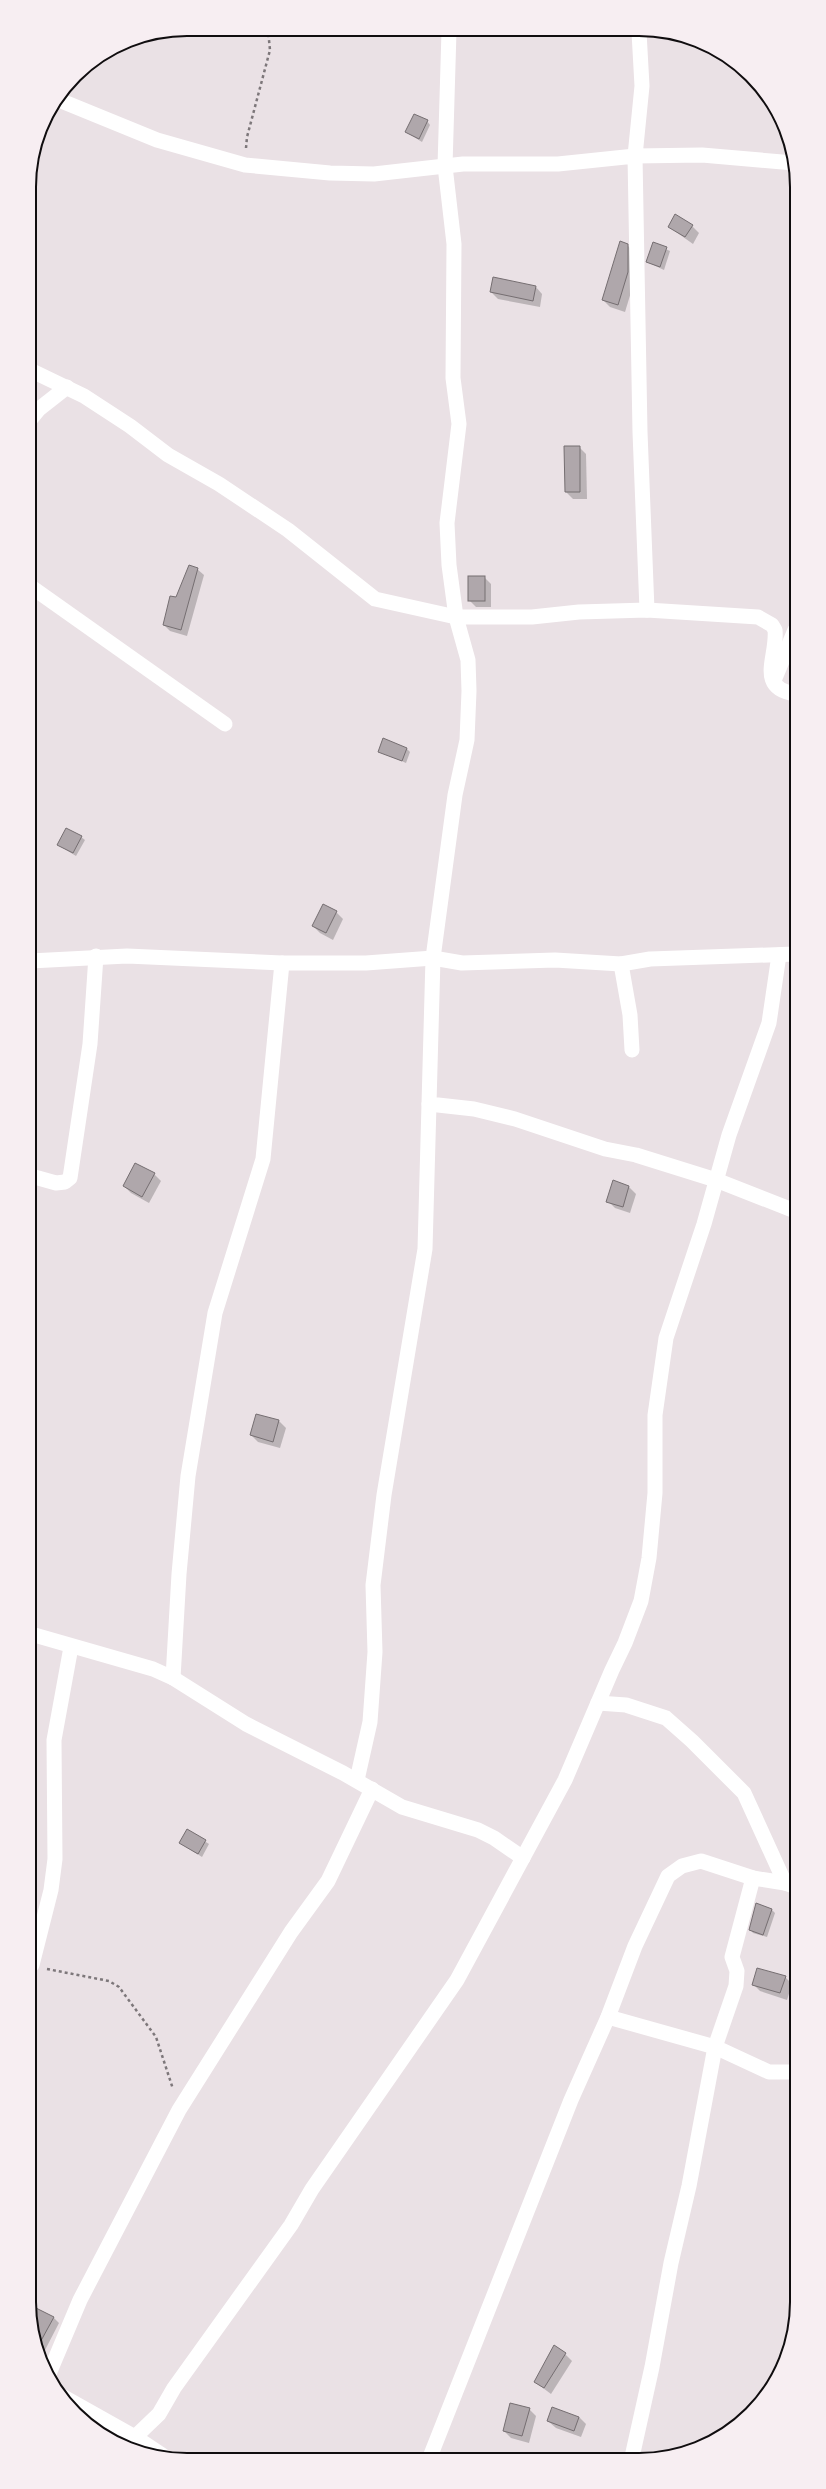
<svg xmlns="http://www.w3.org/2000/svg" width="826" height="2489" viewBox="0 0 826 2489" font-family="Quicksand,sans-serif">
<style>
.shadow{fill:#0003}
.building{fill:#afa7ab;stroke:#756e71}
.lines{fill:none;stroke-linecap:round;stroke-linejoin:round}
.path{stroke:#7d777a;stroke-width:2.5;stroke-dasharray:3 3;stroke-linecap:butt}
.minor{stroke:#fff;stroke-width:15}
.rim{fill:none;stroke:#100d0f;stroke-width:2}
</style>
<rect width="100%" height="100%" fill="#eae1e5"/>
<!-- shadow -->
<g class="shadow">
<polygon points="427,121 430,125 422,142 406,132"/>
<polygon points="692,226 699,233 693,244 669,227"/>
<polygon points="654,244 670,251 664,270 647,262"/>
<polygon points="627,245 634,252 635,279 625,312 610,307 603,300"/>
<polygon points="535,286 542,294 540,307 498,299 491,292"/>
<polygon points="565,447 579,447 586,454 587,499 573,499 566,492"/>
<polygon points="197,569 204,575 187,636 170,631 164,625 176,599"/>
<polygon points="484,577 491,584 491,607 476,607 469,600"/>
<polygon points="407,749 410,752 406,763 379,751"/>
<polygon points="81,837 85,840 76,856 58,845"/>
<polygon points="336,912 343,919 333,940 320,933 313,926"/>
<polygon points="154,1174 161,1181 149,1203 131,1193 124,1186"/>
<polygon points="614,1182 629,1187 636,1194 630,1213 615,1208 608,1201"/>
<polygon points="279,1421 286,1428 280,1448 258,1442 251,1435"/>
<polygon points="187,1830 209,1844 202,1857 180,1843"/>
<polygon points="771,1909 775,1913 767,1937 753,1933 750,1929"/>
<polygon points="785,1977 792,1984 787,2000 760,1991 753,1984"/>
<polygon points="32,2295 37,2300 33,2307 53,2317 59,2323 44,2352 38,2349 32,2333"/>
<polygon points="565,2354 572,2361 551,2394 535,2382"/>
<polygon points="529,2409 536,2416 529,2443 511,2438 504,2431"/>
<polygon points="579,2417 586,2424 581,2437 556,2428 548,2421"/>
</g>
<!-- building -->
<g class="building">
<polygon points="414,114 428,120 419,139 405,132"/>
<polygon points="675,214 693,225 685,237 668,227"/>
<polygon points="620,241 628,244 628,272 618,305 602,300"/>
<polygon points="653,242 667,247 660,267 646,262"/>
<polygon points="493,277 536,286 533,301 490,292"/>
<polygon points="564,446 580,446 580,492 565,492"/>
<polygon points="189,565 198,568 181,630 163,625 170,596 176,597"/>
<rect x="468" y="576" width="17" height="25"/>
<polygon points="383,738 407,748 402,761 378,752"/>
<polygon points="66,828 82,836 73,853 57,845"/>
<polygon points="323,904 337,911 326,933 312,926"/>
<polygon points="135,1163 155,1173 142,1197 123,1186"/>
<polygon points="613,1180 629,1186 623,1207 606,1202"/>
<polygon points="256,1414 279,1420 273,1442 250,1435"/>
<polygon points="187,1829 206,1840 198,1854 179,1843"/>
<polygon points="756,1903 772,1909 763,1935 749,1930"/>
<polygon points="757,1968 786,1976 780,1993 752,1985"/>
<polygon points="32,2306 54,2317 37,2348 32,2333"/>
<polygon points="554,2345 566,2353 544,2388 534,2382"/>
<polygon points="510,2403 530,2408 522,2436 503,2431"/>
<polygon points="552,2407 579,2417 574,2431 547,2421"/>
</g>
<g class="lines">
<!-- path -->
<g class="path">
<polyline points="246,148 247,137 270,50 268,30"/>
<polyline points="47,1969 109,1981 119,1987 156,2037 173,2089"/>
</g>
<!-- minor -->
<g class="minor">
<polyline points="449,31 445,166 454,244 453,378 459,424 447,523 449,565 456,617 468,660 469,691 467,740 455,795 433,958 429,1104 474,1109 515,1119 605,1149 636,1155 716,1180 795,1211"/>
<polyline points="639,32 642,86 635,156 702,155 794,163"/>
<polyline points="59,100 157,140 245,165 330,173 374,174 463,164 558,164 635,156 640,432 647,610"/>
<path d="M30,370L84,396L130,426L168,455L219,484L288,530L375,599L456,617H532L579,612L647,610L758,617L772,625L775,630C778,656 755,688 795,694"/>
<polyline points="30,420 39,409 67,387"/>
<polyline points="30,586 225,724"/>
<polyline points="775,678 795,630"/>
<polyline points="30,961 127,956 282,963 366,963 433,958 462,963 555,960 621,964 650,959 795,954"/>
<polyline points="621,964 630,1015 632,1050"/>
<polyline points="31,1176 56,1183 65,1182 70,1178 90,1044 96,956"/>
<polyline points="31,1634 153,1669 173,1678 246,1724 343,1773 402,1807 478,1830 494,1838 523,1858"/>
<polyline points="173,1678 179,1574 188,1476 215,1313 263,1159 282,963"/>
<polyline points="598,1703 626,1705 666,1718 692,1741 744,1793 785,1883 796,1887"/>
<polyline points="357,1780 370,1722 375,1652 373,1585 384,1495 425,1249 429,1104"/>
<polyline points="32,1965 51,1890 55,1859 54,1740 71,1647"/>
<polyline points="608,2017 715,2047 769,2072 796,2072"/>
<polyline points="48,2376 80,2300 179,2110 291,1932 328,1881 372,1789"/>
<polyline points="62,2396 135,2437 165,2457"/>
<polyline points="130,2448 135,2437 159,2414 174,2388 291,2225 312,2189 457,1980 565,1780 612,1670 625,1643 641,1601 649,1558 655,1493 655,1415 666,1338 704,1224 729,1135 769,1023 779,955"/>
<polyline points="430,2457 571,2100 608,2017 635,1946 668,1876 682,1866 701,1861 753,1878 785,1883"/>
<polyline points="632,2457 652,2367 671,2263 689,2186 715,2047 736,1986 737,1971 732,1957 753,1878"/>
</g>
</g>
<!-- crop -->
<path d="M0 0H826V2489H0ZM187 36H639A151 151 0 0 1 790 187V2302A151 151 0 0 1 639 2453H187A151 151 0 0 1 36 2302V187A151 151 0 0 1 187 36Z" fill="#f7eef2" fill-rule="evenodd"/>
<path class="rim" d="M187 36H639A151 151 0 0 1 790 187V2302A151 151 0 0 1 639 2453H187A151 151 0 0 1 36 2302V187A151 151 0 0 1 187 36Z"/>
</svg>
